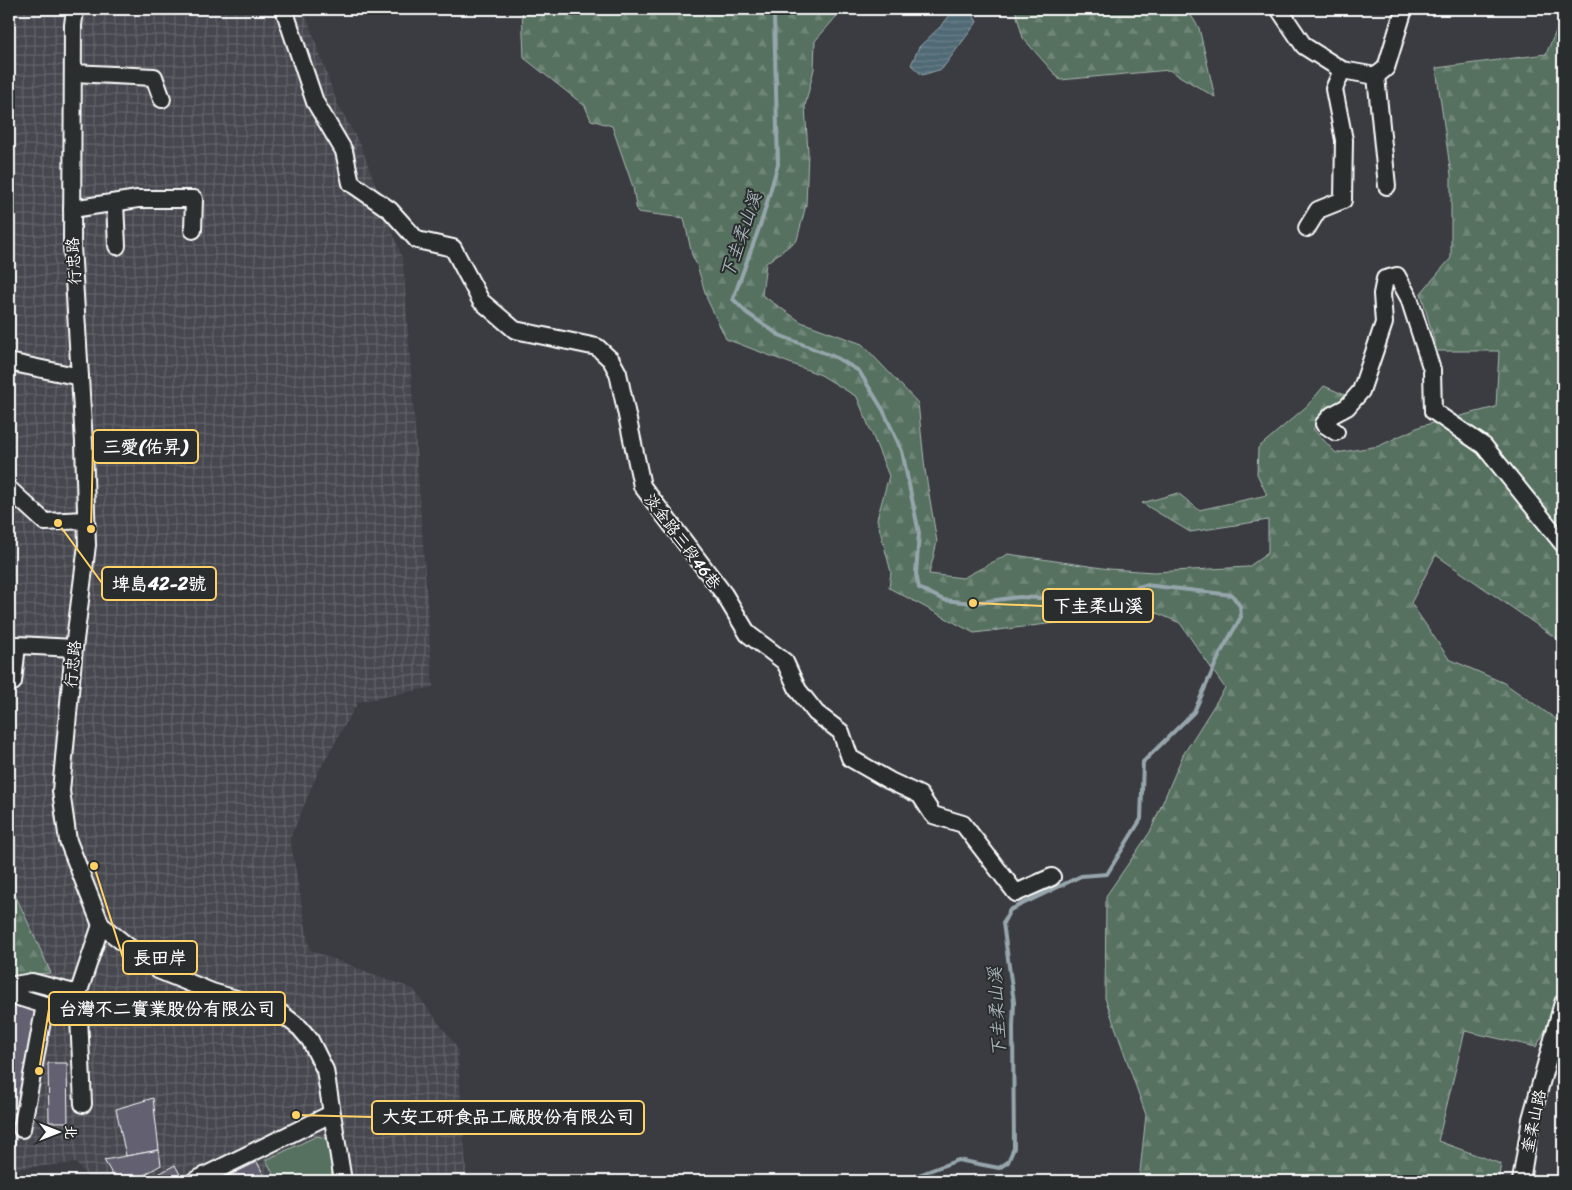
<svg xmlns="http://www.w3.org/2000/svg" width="1572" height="1190" viewBox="0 0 1572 1190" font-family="Sriracha,'LXGW WenKai TC',sans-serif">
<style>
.industrial{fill:url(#industrial-grid)}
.green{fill:#567160;stroke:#aab8b0}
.forest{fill:url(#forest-firs);stroke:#aab8b0}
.water{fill:url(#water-rules);stroke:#96a6ac}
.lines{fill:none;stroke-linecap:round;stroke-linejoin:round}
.stream{stroke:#96a6ac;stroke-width:4}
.building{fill:#646072;stroke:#fff}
.minor-casing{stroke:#fff;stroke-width:20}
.minor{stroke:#2a2d2e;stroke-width:16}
.labels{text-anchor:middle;stroke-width:4;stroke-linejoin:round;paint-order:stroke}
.street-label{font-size:16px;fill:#fff;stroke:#2a2d2e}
.water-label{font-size:18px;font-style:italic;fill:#a8b4ba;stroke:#2a2d2e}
.leader{fill:none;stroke:#ffd166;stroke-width:2}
.callout-dot{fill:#ffd166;stroke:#2a2d2e;stroke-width:2}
.callout{fill:#2a2d2e;stroke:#ffd166;stroke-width:2}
.callout-label{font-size:18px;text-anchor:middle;font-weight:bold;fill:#fff}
</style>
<defs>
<pattern id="industrial-grid" width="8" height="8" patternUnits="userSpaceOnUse" patternTransform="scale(1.25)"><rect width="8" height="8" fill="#474750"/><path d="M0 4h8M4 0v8" fill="none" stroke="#63636a"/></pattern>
<pattern id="forest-firs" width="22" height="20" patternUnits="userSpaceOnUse" patternTransform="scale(1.25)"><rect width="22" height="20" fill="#567160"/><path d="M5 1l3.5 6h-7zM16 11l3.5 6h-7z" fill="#6f8678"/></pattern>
<pattern id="water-rules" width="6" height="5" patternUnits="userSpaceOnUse" patternTransform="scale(1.25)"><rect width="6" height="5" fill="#506a75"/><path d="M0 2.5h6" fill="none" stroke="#6a808a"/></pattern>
</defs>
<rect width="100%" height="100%" fill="#3b3c42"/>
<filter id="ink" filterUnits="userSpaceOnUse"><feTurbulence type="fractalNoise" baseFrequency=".02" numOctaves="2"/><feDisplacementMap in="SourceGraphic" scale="10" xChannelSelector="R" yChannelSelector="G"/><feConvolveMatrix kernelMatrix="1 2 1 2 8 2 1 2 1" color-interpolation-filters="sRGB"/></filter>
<g filter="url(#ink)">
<!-- industrial -->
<polygon class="industrial" points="9,9 304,9 337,103 361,146 403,260 433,687 358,702 317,774 290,839 310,950 413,989 457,1047 467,1181 91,1181 76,1163 9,1169 9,976 50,973 9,877"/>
<!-- green -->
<polygon class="green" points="317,1136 325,1138 328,1143 333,1181 277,1181 266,1160"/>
<!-- forest -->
<g class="forest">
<polygon points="522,9 843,9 815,41 814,69 805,106 808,152 806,205 797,240 766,263 762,295 801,322 862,344 918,403 925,470 937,542 929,574 963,578 1008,554 1109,569 1154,572 1248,567 1268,553 1268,520 1190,532 1142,503 1178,493 1199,510 1267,495 1257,474 1258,448 1307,406 1324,386 1345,395 1313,429 1336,453 1379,446 1421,426 1496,407 1499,351 1437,351 1421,293 1451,258 1451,175 1436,68 1546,54 1563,15 1563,643 1436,555 1411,603 1449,659 1504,683 1563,724 1563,991 1552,1019 1536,1047 1465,1031 1438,1141 1501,1164 1498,1181 1139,1181 1146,1115 1105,998 1106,896 1150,832 1183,755 1225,688 1180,623 1145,608 1063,622 974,633 889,588 891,572 877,519 889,476 857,397 821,375 726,339 707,299 697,265 692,255 684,218 637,212 633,187 612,126 591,120 585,106 524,58"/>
<polygon points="1015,9 1187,9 1199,28 1215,97 1169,70 1060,80 1023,38"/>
<polygon points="9,877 10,883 51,973 9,976"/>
</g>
<!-- water -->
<polygon class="water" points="955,9 970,9 977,22 942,69 922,75 911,65 919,47 942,25"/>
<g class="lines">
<!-- stream -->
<polyline class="stream" points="775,9 774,17 778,164 762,220 733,299 747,313 779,335 837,358 859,371 883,410 902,451 919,533 916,574 919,588 944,600 973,603 1019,597 1081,600 1146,585 1232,595 1240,606 1241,617 1221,652 1194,712 1143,762 1141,819 1107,874 1081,876 1010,910 1003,923 1014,1002 1013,1027 1014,1148 1008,1162 999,1168 958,1160 903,1181"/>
</g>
<!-- building -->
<g class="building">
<polygon points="9,1005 39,1011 14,1150 9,1149"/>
<polygon points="48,1063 67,1063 68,1122 49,1122"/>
<polygon points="153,1098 159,1150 126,1156 116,1109"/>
<polygon points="159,1150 161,1165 134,1181 116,1181 104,1160"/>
<polygon points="257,1162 267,1181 218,1181"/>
<polygon points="175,1165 183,1180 156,1181 153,1177"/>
</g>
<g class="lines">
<defs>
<g id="minor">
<polyline points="75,9 73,25 72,246 84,443 87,545 74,648 61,791 68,841 101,925 158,970 212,992 278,1011 300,1028 310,1040 325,1070 343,1181"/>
<polyline points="284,9 315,102 344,151 351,183 390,210 417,240 453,248 481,301 515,330 597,347 611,360 618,373 642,486 724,594 748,634 785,662 798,690 816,713 841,732 850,758 890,781 920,795 933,815 963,824 1016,893 1052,877"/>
<polyline points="1279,9 1304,46 1342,70 1376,76 1386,68 1404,9"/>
<polyline points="73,73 154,77 162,99"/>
<polyline points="1376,76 1387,186"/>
<polyline points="115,203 117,246"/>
<polyline points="72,209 138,199 194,199 193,230"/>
<polyline points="1307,228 1318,210 1343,200 1344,140 1334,89 1342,70"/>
<polyline points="9,362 80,377"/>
<polyline points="1336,432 1324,424 1332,415 1347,407 1361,391 1384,323 1382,294 1385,279 1397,276 1409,298 1432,370 1433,411 1484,446 1563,544"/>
<polyline points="9,489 45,522 86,520"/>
<polyline points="13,682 17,645 74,648"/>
<polyline points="9,986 32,982 78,994 101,925"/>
<polyline points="78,994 83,1104"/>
<polyline points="9,996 15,996 45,1005 80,1007"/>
<polyline points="22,1129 45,1005"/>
<polyline points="194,1181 331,1114"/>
<polyline points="1521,1181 1531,1119 1563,1003"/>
</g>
</defs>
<!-- minor casing -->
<use href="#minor" class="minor-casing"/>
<!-- minor -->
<use href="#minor" class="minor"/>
</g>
</g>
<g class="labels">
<!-- street labels -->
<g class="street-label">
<text transform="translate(73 261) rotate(-93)" y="6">行忠路</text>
<text transform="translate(683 541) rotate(53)" y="6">淡金路三段46巷</text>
<text transform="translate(72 664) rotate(-84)" y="6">行忠路</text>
<text transform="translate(1533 1121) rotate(-78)" y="6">奎柔山路</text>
</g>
<!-- water labels -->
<g class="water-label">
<text transform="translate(741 235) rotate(-71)" y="6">下圭柔山溪</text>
<text transform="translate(997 1012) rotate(-93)" y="6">下圭柔山溪</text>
</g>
</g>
<!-- callouts -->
<path class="leader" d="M91 529L93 446M58 523L102 583M973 603L1043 606M94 866L123 958M39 1071L49 1009M296 1115L372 1117"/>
<g class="callout-dot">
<circle cx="91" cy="529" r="5"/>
<circle cx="58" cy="523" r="5"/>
<circle cx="973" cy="603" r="5"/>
<circle cx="94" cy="866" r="5"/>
<circle cx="39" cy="1071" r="5"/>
<circle cx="296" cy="1115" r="5"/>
</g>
<g class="callout">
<rect x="93" y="430" width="105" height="33" rx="5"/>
<rect x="102" y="567" width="114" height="33" rx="5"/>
<rect x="1043" y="589" width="110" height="33" rx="5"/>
<rect x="123" y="941" width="74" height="33" rx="5"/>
<rect x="49" y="992" width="236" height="33" rx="5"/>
<rect x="372" y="1101" width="272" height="33" rx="5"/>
</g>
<g class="callout-label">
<text x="145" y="453">三愛(佑昇)</text>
<text x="159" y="590">埤島42-2號</text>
<text x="1098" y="612">下圭柔山溪</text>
<text x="160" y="964">長田岸</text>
<text x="167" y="1015">台灣不二實業股份有限公司</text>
<text x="508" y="1123">大安工研食品工廠股份有限公司</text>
</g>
<!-- margin -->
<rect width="1572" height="1190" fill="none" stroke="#2a2d2e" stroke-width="30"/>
<rect x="15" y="15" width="1542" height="1160" fill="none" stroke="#fff" stroke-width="2" filter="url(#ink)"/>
<!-- north arrow -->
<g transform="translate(58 1132) rotate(90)" stroke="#2a2d2e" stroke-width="4" paint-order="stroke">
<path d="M0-4L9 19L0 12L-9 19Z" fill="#ffffff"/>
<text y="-8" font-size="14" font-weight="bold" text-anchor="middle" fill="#ffffff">北</text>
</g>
</svg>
